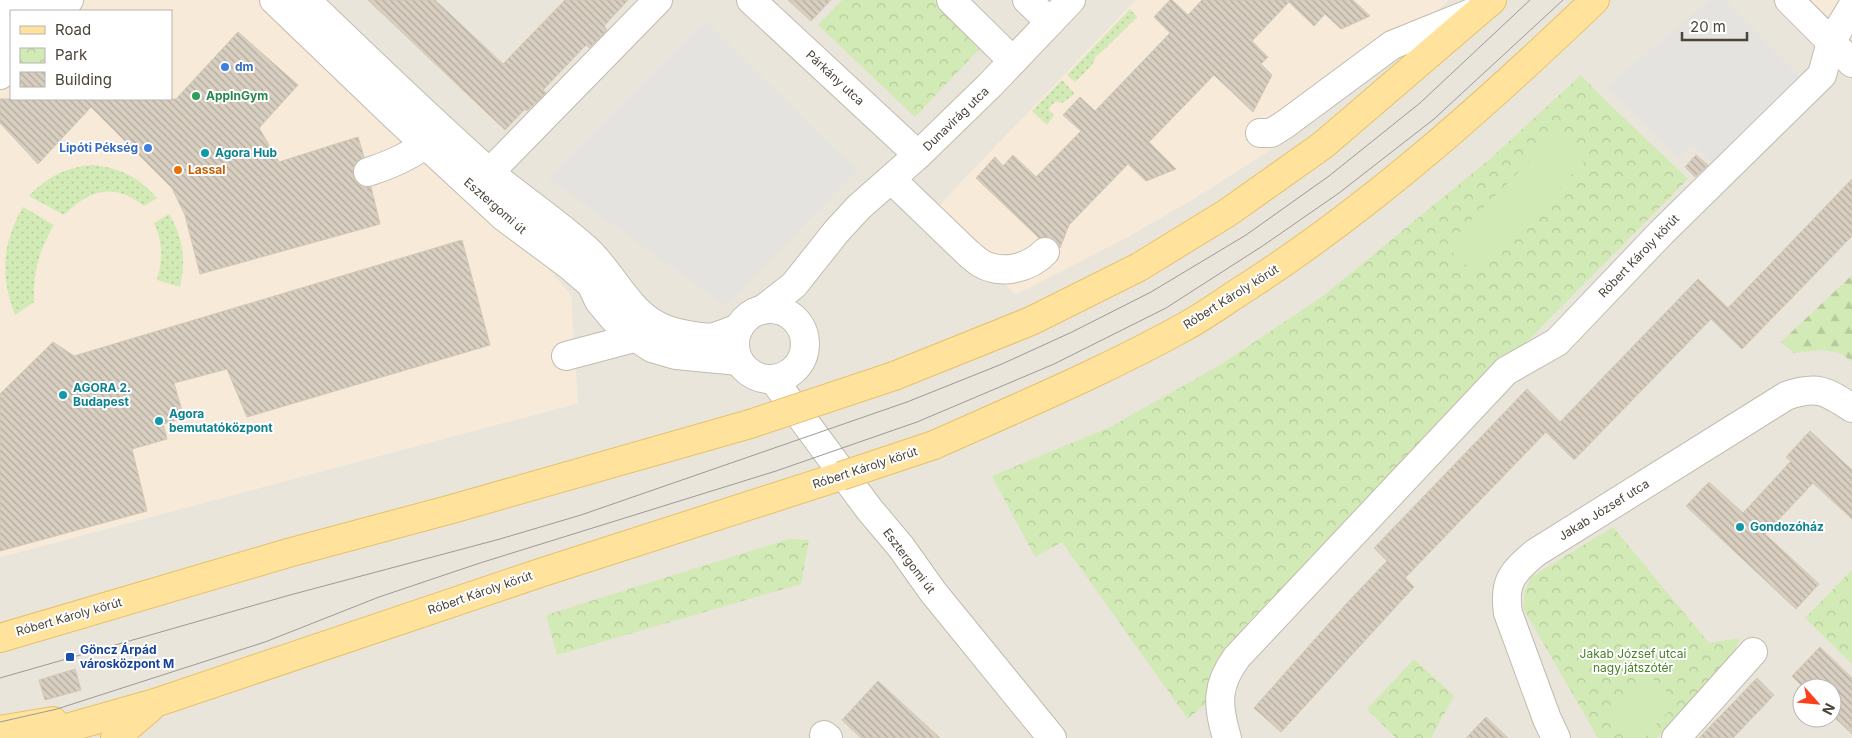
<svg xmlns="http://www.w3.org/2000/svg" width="1852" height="738" viewBox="0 0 1852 738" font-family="Inter,sans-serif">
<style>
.residential{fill:#eae5da;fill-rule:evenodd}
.commercial{fill:#f7ead8}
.grass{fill:url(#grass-dots)}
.forest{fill:url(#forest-firs)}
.park{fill:url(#park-crowns)}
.pitch{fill:#d2eab5}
.parking{fill:#e5e3e0}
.building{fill:url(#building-back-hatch);stroke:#d3c7b4}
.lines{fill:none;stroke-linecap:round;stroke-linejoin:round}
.minor-casing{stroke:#c2bbae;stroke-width:30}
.major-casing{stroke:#e6c16a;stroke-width:30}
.minor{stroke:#fff;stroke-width:28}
.major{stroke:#ffe39c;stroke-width:28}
.tram{stroke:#9a9a9a;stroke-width:1}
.major-bridge-casing{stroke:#e6c16a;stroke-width:30;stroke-linecap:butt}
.major-bridge{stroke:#ffe39c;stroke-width:28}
.shop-dot{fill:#3f7fe0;stroke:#fff;stroke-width:2}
.leisure-dot{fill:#2e9e5b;stroke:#fff;stroke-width:2}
.culture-dot{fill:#0f9aa8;stroke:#fff;stroke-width:2}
.food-dot{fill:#e8710a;stroke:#fff;stroke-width:2}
.transit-dot{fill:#1a4fb4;stroke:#fff;stroke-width:2}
.labels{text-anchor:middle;stroke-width:4;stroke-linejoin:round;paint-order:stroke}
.shop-label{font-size:12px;font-weight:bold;fill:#366cbe;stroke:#fff;text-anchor:start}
.street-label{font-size:12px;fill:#4b4439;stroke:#fff}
.leisure-label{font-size:12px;font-weight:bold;fill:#27864d;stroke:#fff;text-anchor:start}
.culture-label{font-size:12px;font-weight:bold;fill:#0d838f;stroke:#fff;text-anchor:start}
.food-label{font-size:12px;font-weight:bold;fill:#c56008;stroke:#fff;text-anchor:start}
.transit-label{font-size:12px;font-weight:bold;fill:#164399;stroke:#fff;text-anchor:start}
.park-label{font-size:12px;fill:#4a7f2a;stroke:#fff}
</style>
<defs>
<pattern id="grass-dots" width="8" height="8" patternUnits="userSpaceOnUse" patternTransform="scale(1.25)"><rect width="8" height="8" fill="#d2eab5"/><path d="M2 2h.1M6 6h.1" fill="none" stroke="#b6ca9c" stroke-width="1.8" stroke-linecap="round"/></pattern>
<pattern id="forest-firs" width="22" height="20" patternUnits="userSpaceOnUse" patternTransform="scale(1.25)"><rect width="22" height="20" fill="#d2eab5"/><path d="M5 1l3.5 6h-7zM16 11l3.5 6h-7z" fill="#b6ca9c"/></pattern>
<pattern id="park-crowns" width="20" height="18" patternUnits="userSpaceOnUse" patternTransform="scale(1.25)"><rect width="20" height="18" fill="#d2eab5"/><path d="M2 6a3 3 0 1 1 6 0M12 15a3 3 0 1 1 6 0" fill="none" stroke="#b6ca9c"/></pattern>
<pattern id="building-back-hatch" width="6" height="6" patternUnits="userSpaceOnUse" patternTransform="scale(1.25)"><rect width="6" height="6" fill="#d8cfc1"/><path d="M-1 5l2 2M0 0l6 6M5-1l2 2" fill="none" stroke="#b1aa9e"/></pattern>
</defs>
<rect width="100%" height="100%" fill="#f6f3ec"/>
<!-- residential -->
<path class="residential" d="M286,0H1136L937,208L1126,238L1206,191L1304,128L1398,52L1448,0H1811L1852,39V738H0V557L578,403ZM1802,688H1832V718H1802Z"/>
<!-- commercial -->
<g class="commercial">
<polygon points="35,0 286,0 464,171 571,295 578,403 0,557 0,37 11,25 11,99 171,99 171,11 24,11"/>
<polygon points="1136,0 1448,0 1398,52 1304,128 1206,191 1126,238 1015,295 937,208"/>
<polygon points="1811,0 1852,0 1852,39"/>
</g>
<!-- grass -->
<g class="grass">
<polygon points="1130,9 1137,17 1105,49 1096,56 1092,65 1075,82 1067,75"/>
<polygon points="1062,80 1075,94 1062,103 1056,101 1048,109 1054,115 1047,125 1032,111"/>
<path d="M93,165C120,168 139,177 157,198L144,206C114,182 89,190 64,215L29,196C48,176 67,167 93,165Z"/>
<path d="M23,207L54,225C39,250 33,273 34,302L15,315C0,275 2,244 23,207Z"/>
<path d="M169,214C183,237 186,260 180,287L157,280C163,260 163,243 154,223Z"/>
</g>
<!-- forest -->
<polygon class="forest" points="1852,275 1852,362 1842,354 1823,350 1794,353 1781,342"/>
<!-- park -->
<g class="park">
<polygon points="842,0 934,0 982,46 915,117 818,25"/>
<polygon points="1581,75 1601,96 1688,179 1244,627 1221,661 1204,705 1188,719 1062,542 1035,557 992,476 1110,427 1220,365 1323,296 1491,158"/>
<polygon points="1613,527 1709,643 1740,638 1734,653 1657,738 1598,738 1523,608 1525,591 1531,577"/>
<polygon points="789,539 809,540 801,584 557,655 546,615"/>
<polygon points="1852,570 1852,664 1805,618"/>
<polygon points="1414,659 1454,696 1431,738 1396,738 1367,709"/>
</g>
<!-- pitch -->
<g class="pitch">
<polygon points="1556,134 1584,162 1475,274 1446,246"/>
<polygon points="1649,675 1678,701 1644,738 1628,738 1608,720"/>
</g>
<!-- parking -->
<g class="parking">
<polygon points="1709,0 1725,0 1801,78 1713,164 1692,144 1679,158 1607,87"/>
<polygon points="705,21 857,171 726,306 549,179"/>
</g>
<!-- building -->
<g class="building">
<polygon points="368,0 435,0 503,64 565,0 628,0 604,26 607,30 589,48 586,45 543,90 546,93 527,111 525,109 505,130"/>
<polygon points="788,0 831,0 811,21"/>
<polygon points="1170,0 1172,0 1188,15 1202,0 1353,0 1370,16 1341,29 1325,14 1314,26 1289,2 1252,41 1268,57 1261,64 1272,75 1253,112 1214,75 1149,142 1176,169 1146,181 1128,164 1069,225 1060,248 1056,241 1051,237 1043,237 1039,238 976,178 995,157 1003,166 1013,155 1036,177 1081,131 1063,115 1080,97 1095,111 1170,33 1154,17"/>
<polygon points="238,32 298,85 259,128 279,162 358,137 364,157 356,162 353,168 353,176 358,184 364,187 371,187 380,224 200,274 185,215 172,188 91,107 38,164 0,123 0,99 176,99"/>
<polygon points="1696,155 1708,165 1695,177 1685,167"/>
<polygon points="1852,179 1852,236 1742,349 1711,319 1574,460 1546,432 1405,578 1414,587 1281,732 1254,708 1347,603 1387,561 1374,548 1527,389 1560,422 1698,279 1728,308"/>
<polygon points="462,240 490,345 247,417 227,369 174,383 184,418 163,424 167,439 132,449 147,511 0,551 0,394 53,342 74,356"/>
<polygon points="1810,431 1852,470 1852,519 1813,483 1765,534 1819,584 1796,609 1686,506 1709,482 1743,513 1791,461 1786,457"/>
<polygon points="1820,647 1852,678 1852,734 1832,715 1832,688 1804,688 1792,676"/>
<polygon points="75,669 81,690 45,700 39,680"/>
<polygon points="1757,678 1774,695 1733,738 1699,738"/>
<polygon points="878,681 940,738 861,738 842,720"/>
<polygon points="1486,717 1508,738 1466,738"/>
</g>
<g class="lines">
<defs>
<g id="minor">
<polyline points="274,0 398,119 504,217 570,266 591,284 599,301 614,319 637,338 652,348 676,355 739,361"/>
<path d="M306,0C366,58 426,116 488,171C520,198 555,221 586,249C614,274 628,315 665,329C676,333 702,339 714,337C722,335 730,331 739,328"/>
<polyline points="751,0 918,155"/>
<polyline points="951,0 1013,61"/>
<polyline points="1027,0 1050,22"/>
<polyline points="1789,0 1852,63"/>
<polyline points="28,11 39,0"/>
<polyline points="59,11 69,0"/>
<polyline points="0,13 12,0"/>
<polyline points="0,41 11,29"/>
<polyline points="0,75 11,63"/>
<polyline points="1260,133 1271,133 1284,125 1392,45 1476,11"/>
<path d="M368,172C393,164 418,153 438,134"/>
<polyline points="490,172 658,0"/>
<path d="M891,179L969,254C973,257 977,261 982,264C1003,275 1029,268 1045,252"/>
<circle cx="770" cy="344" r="35"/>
<polyline points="762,310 794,285 836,232 859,207 918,155 990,85 1071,0"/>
<polyline points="566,356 649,334"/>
<polyline points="773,379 869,509 901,547 933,592 1052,738"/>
<polyline points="824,735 828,738"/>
<path d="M1227,738C1217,705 1216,685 1237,657L1506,371L1557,342L1661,233L1822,75L1831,42L1852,7"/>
<path d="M1556,738L1547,719L1508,613C1503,581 1513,572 1535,553L1786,396C1817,385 1826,391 1852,408"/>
<polyline points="1676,738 1753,652"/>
</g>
<g id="major">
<polyline points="894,376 1031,321 1139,267 1227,213 1323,145 1492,0"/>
<path d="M934,445C1019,407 1105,371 1186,326C1208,314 1229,298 1250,285C1376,203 1487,103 1595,0"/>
<polyline points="0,638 288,553 452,509 750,424"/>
<polyline points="0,730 53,721"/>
<polyline points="32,738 155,703 543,572 841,476"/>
<polyline points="115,738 150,708"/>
</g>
</defs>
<!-- minor casing -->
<use href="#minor" class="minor-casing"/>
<!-- major casing -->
<use href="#major" class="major-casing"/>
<!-- minor -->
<use href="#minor" class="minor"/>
<!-- major -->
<use href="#major" class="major"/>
<!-- tram -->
<g class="tram">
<polyline points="0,678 290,595 500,539 581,515 907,402 1002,364 1072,332 1151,292 1246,235 1329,176 1420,103 1530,0"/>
<polyline points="0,722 57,709 265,642 379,597 480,563 776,471 917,422 1054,364 1166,308 1264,245 1339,193 1434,119 1563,0"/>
</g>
<defs>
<g id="major-bridge">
<polyline points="750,424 894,376"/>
<polyline points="841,476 934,445"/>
</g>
</defs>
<!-- major-bridge casing -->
<use href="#major-bridge" class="major-bridge-casing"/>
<!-- major-bridge -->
<use href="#major-bridge" class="major-bridge"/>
</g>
<!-- markers -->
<g class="shop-dot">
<circle cx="225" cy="67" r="5"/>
<circle cx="148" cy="148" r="5"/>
</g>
<circle class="leisure-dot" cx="196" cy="96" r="5"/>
<g class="culture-dot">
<circle cx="205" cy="153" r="5"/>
<circle cx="63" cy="395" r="5"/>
<circle cx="159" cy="421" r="5"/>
<circle cx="1740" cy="527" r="5"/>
</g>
<circle class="food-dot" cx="178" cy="170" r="5"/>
<rect class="transit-dot" x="65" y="652" width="10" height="10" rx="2.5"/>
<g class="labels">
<!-- shop labels -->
<g class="shop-label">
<text x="235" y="71">dm</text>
<text x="138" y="152" text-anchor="end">Lipóti Pékség</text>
</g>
<!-- street labels -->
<g class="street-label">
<text transform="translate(835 78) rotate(43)" y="4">Párkány utca</text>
<text transform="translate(956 119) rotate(-44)" y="4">Dunavirág utca</text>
<text transform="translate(495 206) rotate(41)" y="4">Esztergomi út</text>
<text transform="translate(1639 256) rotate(-46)" y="4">Róbert Károly körút</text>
<text transform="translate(1231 297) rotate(-32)" y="4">Róbert Károly körút</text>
<text transform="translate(865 468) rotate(-18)" y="4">Róbert Károly körút</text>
<text transform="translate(1604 510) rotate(-32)" y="4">Jakab József utca</text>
<text transform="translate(909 561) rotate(53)" y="4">Esztergomi út</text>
<text transform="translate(480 593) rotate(-19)" y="4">Róbert Károly körút</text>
<text transform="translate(69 617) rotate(-16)" y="4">Róbert Károly körút</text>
</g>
<!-- leisure labels -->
<g class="leisure-label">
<text x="206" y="100">AppInGym</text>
</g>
<!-- culture labels -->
<g class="culture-label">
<text x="215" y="157">Agora Hub</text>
<text x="73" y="392">AGORA 2.<tspan x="73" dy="14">Budapest</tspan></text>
<text x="169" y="418">Agora<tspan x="169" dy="14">bemutatóközpont</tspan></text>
<text x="1750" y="531">Gondozóház</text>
</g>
<!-- food labels -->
<g class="food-label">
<text x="188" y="174">Lassal</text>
</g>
<!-- transit labels -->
<g class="transit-label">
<text x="80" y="654">Göncz Árpád<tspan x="80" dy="14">városközpont M</tspan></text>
</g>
<!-- park labels -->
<g class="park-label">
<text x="1633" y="658">Jakab József utcai<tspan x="1633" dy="14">nagy játszótér</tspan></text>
</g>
</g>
<!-- legend -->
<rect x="10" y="10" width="162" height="90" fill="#ffffff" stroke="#b7b4b0"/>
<rect x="20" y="26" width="25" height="8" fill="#ffe39c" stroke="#b7b4b0"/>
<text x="55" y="35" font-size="15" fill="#4b4439">Road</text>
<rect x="20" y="48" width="25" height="15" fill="url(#park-crowns)" stroke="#b7b4b0"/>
<text x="55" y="60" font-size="15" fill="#4b4439">Park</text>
<rect x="20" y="72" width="25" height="15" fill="url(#building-back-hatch)" stroke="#b7b4b0"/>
<text x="55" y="85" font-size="15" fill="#4b4439">Building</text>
<!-- north arrow -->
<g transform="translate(1817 703) rotate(117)"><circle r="24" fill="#ffffff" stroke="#b7b4b0"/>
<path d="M0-4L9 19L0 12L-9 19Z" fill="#fc3f1d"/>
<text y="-8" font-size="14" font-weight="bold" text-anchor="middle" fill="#4b4439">N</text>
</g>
<!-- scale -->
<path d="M1682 32v8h65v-8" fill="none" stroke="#4b4439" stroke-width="2.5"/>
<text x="1690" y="32" font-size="15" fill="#4b4439" stroke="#ffffff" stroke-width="4" paint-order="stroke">20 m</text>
</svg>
